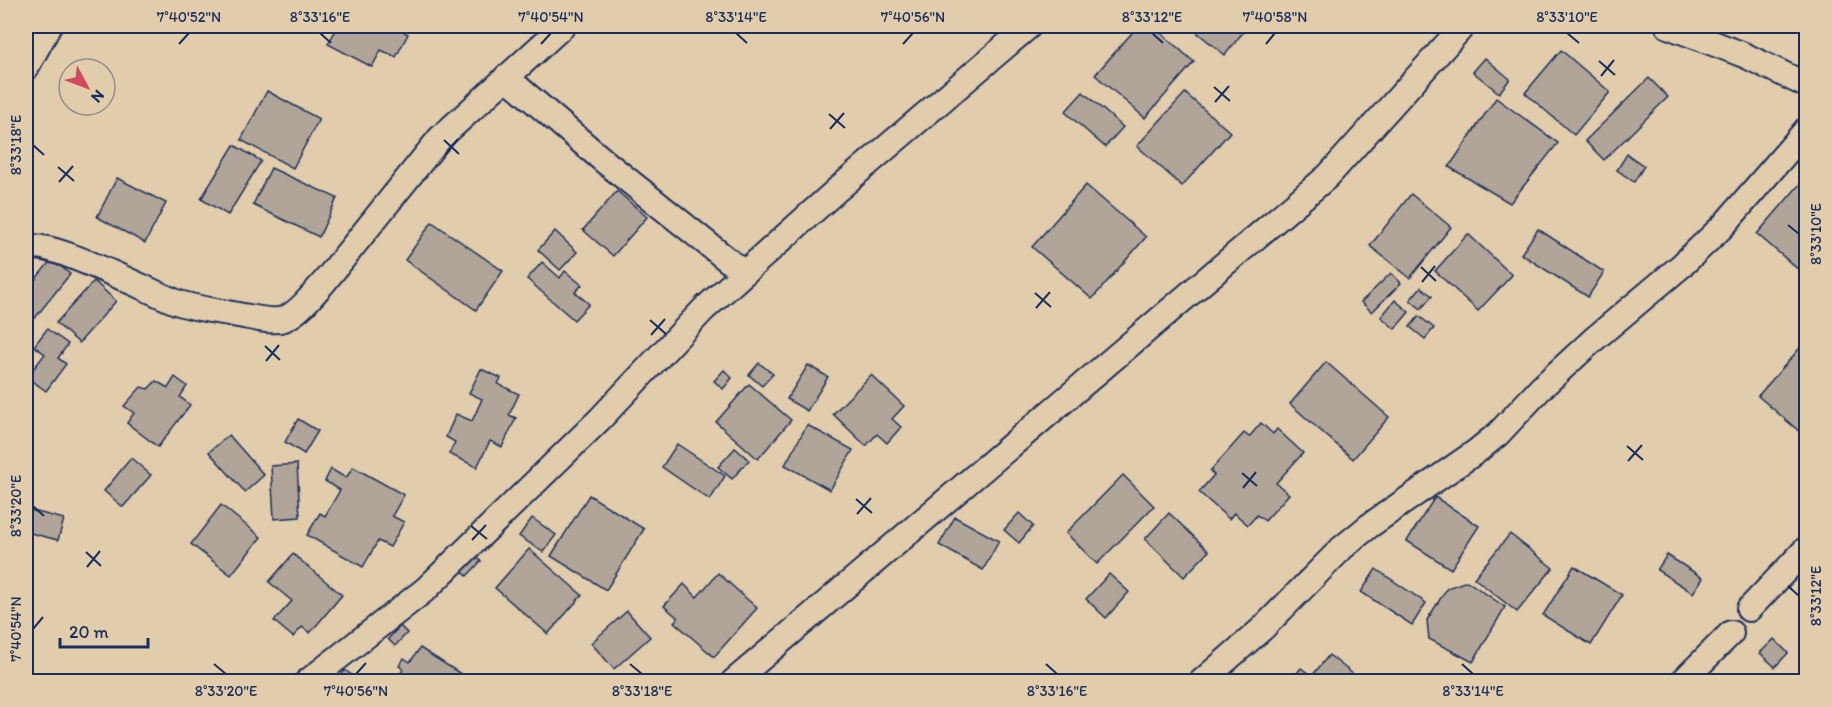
<svg xmlns="http://www.w3.org/2000/svg" width="1832" height="707" viewBox="0 0 1832 707" font-family="Itim,sans-serif">
<style>
.building{fill:#b0a598;stroke:#1b2f5e;stroke-width:1.5}
.lines{fill:none;stroke-linecap:round;stroke-linejoin:round}
.minor-casing{stroke:#1b2f5e;stroke-width:28}
.minor{stroke:#e1ccab;stroke-width:24}
.ticks{fill:none;stroke:#1b2f5e;stroke-width:2}
.neatline{fill:none;stroke:#1b2f5e;stroke-width:2}
.ticks-label{font-size:15px;text-anchor:middle;fill:#1b2f5e}
</style>
<rect width="100%" height="100%" fill="#e1ccab"/>
<filter id="ink" filterUnits="userSpaceOnUse"><feTurbulence type="fractalNoise" baseFrequency=".0167" numOctaves="2"/><feDisplacementMap in="SourceGraphic" scale="12" xChannelSelector="R" yChannelSelector="G"/><feConvolveMatrix kernelMatrix="1 2 1 2 8 2 1 2 1" color-interpolation-filters="sRGB"/></filter>
<g filter="url(#ink)">
<!-- building -->
<g class="building">
<polygon points="338,26 394,26 408,34 396,57 381,50 372,67 328,44"/>
<polygon points="1138,26 1153,26 1194,62 1145,118 1095,75"/>
<polygon points="1189,26 1248,26 1225,55"/>
<polygon points="1561,50 1610,92 1574,135 1525,93"/>
<polygon points="1485,58 1510,79 1499,93 1473,72"/>
<polygon points="1649,78 1668,97 1604,160 1585,141"/>
<polygon points="267,91 319,119 293,168 241,140"/>
<polygon points="1083,92 1123,127 1105,147 1065,112"/>
<polygon points="1185,93 1230,132 1182,186 1137,146"/>
<polygon points="1496,98 1558,143 1510,203 1449,167"/>
<polygon points="234,145 261,161 228,215 201,199"/>
<polygon points="1627,154 1644,166 1634,182 1617,170"/>
<polygon points="271,168 337,198 319,237 253,205"/>
<polygon points="1806,177 1806,276 1757,234"/>
<polygon points="117,178 166,203 145,243 97,217"/>
<polygon points="1086,185 1146,237 1092,299 1032,247"/>
<polygon points="617,191 647,217 613,256 583,230"/>
<polygon points="1411,194 1451,227 1410,278 1370,246"/>
<polygon points="432,222 503,271 476,310 405,260"/>
<polygon points="1538,229 1604,272 1588,297 1521,254"/>
<polygon points="555,231 577,252 560,270 538,250"/>
<polygon points="1468,234 1512,275 1478,311 1435,271"/>
<polygon points="52,259 70,274 35,318 26,310 26,291"/>
<polygon points="542,262 560,278 565,271 582,285 575,292 589,304 574,320 527,279"/>
<polygon points="1391,273 1401,283 1372,312 1361,302"/>
<polygon points="94,281 116,301 79,343 56,323"/>
<polygon points="1421,287 1432,296 1421,309 1410,300"/>
<polygon points="1395,300 1409,312 1395,329 1381,317"/>
<polygon points="1419,316 1434,328 1425,339 1410,327"/>
<polygon points="47,329 68,344 58,358 66,364 46,391 27,377 45,354 34,346"/>
<polygon points="1806,341 1806,425 1800,432 1758,396"/>
<polygon points="1326,362 1389,417 1353,459 1290,404"/>
<polygon points="759,363 773,374 762,386 749,375"/>
<polygon points="808,365 828,377 807,411 787,399"/>
<polygon points="481,369 501,378 498,384 519,394 509,415 516,418 502,447 490,441 477,467 449,454 455,442 446,437 456,414 472,421 482,399 469,393"/>
<polygon points="724,370 732,378 723,389 714,381"/>
<polygon points="871,375 904,406 892,419 901,427 887,443 877,434 866,446 833,414"/>
<polygon points="175,377 187,386 180,397 190,405 158,447 127,423 134,413 124,406 141,387 148,389 156,381 168,388"/>
<polygon points="749,384 791,420 758,459 716,422"/>
<polygon points="298,419 318,431 304,454 285,442"/>
<polygon points="1261,423 1273,434 1277,429 1303,453 1276,483 1289,494 1265,521 1257,515 1248,525 1234,513 1229,519 1199,492 1214,475 1210,471 1244,433 1249,437"/>
<polygon points="807,425 853,450 830,490 785,465"/>
<polygon points="229,435 264,475 245,492 209,452"/>
<polygon points="677,444 725,476 710,500 662,467"/>
<polygon points="735,448 749,460 732,479 718,467"/>
<polygon points="131,458 151,475 123,507 104,491"/>
<polygon points="297,464 300,517 274,519 271,466"/>
<polygon points="353,467 404,495 392,516 404,522 390,547 378,541 363,567 307,535 320,513 325,516 340,490 325,481 331,469 346,478"/>
<polygon points="1123,475 1154,506 1097,564 1066,533"/>
<polygon points="589,495 644,529 606,590 551,556"/>
<polygon points="1435,497 1479,526 1451,569 1407,541"/>
<polygon points="221,505 261,537 231,575 191,544"/>
<polygon points="29,510 64,519 58,540 26,532"/>
<polygon points="1019,513 1033,526 1019,543 1004,530"/>
<polygon points="1169,513 1209,551 1184,577 1145,539"/>
<polygon points="955,517 999,541 983,570 939,545"/>
<polygon points="532,518 556,535 543,552 519,536"/>
<polygon points="1510,534 1553,568 1517,612 1474,578"/>
<polygon points="529,549 582,595 548,634 495,588"/>
<polygon points="471,552 481,561 467,576 458,567"/>
<polygon points="293,554 342,595 310,633 302,627 293,637 274,621 292,601 269,582"/>
<polygon points="1667,555 1703,578 1693,593 1657,570"/>
<polygon points="1574,566 1622,595 1591,645 1543,615"/>
<polygon points="1376,569 1426,603 1412,625 1361,592"/>
<polygon points="718,573 757,608 714,657 674,622 678,618 664,606 684,584 697,597"/>
<polygon points="1109,574 1129,592 1106,618 1086,599"/>
<polygon points="1467,581 1505,607 1473,662 1429,639 1427,620 1447,588"/>
<polygon points="627,611 650,637 614,669 591,643"/>
<polygon points="400,626 407,633 395,646 388,639"/>
<polygon points="1774,639 1788,653 1775,667 1760,653"/>
<polygon points="420,648 461,674 457,682 396,682 403,669 399,666 404,658 410,662"/>
<polygon points="1329,655 1363,682 1290,682 1301,668 1312,676"/>
<polygon points="345,670 361,682 337,682"/>
</g>
<g class="lines">
<defs>
<g id="minor">
<polyline points="1668,26 1744,55 1806,85"/>
<polyline points="26,68 49,26"/>
<polyline points="506,77 604,161 744,273"/>
<path d="M26,249C45,236 153,294 179,303C198,309 219,311 238,315C251,317 271,323 284,319C300,312 313,294 325,281L440,138L563,26"/>
<polyline points="1749,609 1806,549"/>
<polyline points="307,682 426,589 600,419 704,309 838,189 1029,26"/>
<polyline points="733,682 1328,176 1463,26"/>
<polyline points="1201,682 1263,628 1342,548 1369,526 1477,451 1498,434 1542,387 1593,340 1681,266 1723,226 1806,130"/>
<polyline points="1682,682 1731,633"/>
</g>
</defs>
<!-- minor casing -->
<use href="#minor" class="minor-casing"/>
<!-- minor -->
<use href="#minor" class="minor"/>
</g>
</g>
<!-- ticks -->
<path class="ticks" d="M320,33L331,43M736,33L747,43M1152,33L1163,43M1567,33L1579,43M179,44L189,33M541,44L551,33M903,44L913,33M1266,44L1275,33M1599,61L1615,75M1601,76L1614,60M1214,87L1230,101M1215,102L1229,86M829,114L845,128M830,129L844,113M444,140L459,154M33,145L44,155M445,155L458,139M58,167L74,181M59,182L73,166M1788,225L1799,234M1421,267L1436,281M1422,282L1435,266M1035,293L1051,307M1036,308L1050,292M650,320L666,334M651,335L665,319M265,346L280,360M266,361L279,345M1627,446L1643,460M1628,461L1642,445M1242,473L1257,486M1243,488L1256,472M856,499L872,513M33,506L44,516M857,514L871,498M471,526L487,539M472,540L486,525M86,552L101,566M87,567L100,551M1788,586L1799,596M33,629L43,617M214,664L226,674M630,664L642,674M1046,664L1057,674M1462,664L1473,674M356,674L366,663"/>
<!-- margin -->
<rect width="1832" height="707" fill="none" stroke="#e1ccab" stroke-width="66"/>
<!-- north arrow -->
<g transform="translate(87 87) rotate(131)"><circle r="28" fill="#e1ccab" stroke="#928d8c" stroke-width="1.5"/>
<path d="M0-4.5L10 22L0 15L-10 22Z" fill="#d1495b"/>
<text y="-9" font-size="16" font-weight="bold" text-anchor="middle" fill="#1b2f5e">N</text>
</g>
<!-- scale -->
<path d="M60 638v9h88v-9" fill="none" stroke="#1b2f5e" stroke-width="3"/>
<text x="69" y="638" font-size="18" fill="#1b2f5e" stroke="#e1ccab" stroke-width="4.5" paint-order="stroke">20 m</text>
<rect x="33" y="33" width="1766" height="641" class="neatline"/>
<g class="ticks-label">
<text x="189" y="22">7°40'52"N</text>
<text x="320" y="22">8°33'16"E</text>
<text x="551" y="22">7°40'54"N</text>
<text x="736" y="22">8°33'14"E</text>
<text x="913" y="22">7°40'56"N</text>
<text x="1152" y="22">8°33'12"E</text>
<text x="1275" y="22">7°40'58"N</text>
<text x="1567" y="22">8°33'10"E</text>
<text transform="translate(16 145) rotate(-90)" y="5">8°33'18"E</text>
<text transform="translate(1816 234) rotate(-90)" y="5">8°33'10"E</text>
<text transform="translate(16 506) rotate(-90)" y="5">8°33'20"E</text>
<text transform="translate(1816 596) rotate(-90)" y="5">8°33'12"E</text>
<text transform="translate(16 629) rotate(-90)" y="5">7°40'54"N</text>
<text x="226" y="696">8°33'20"E</text>
<text x="356" y="696">7°40'56"N</text>
<text x="642" y="696">8°33'18"E</text>
<text x="1057" y="696">8°33'16"E</text>
<text x="1473" y="696">8°33'14"E</text>
</g>
</svg>
